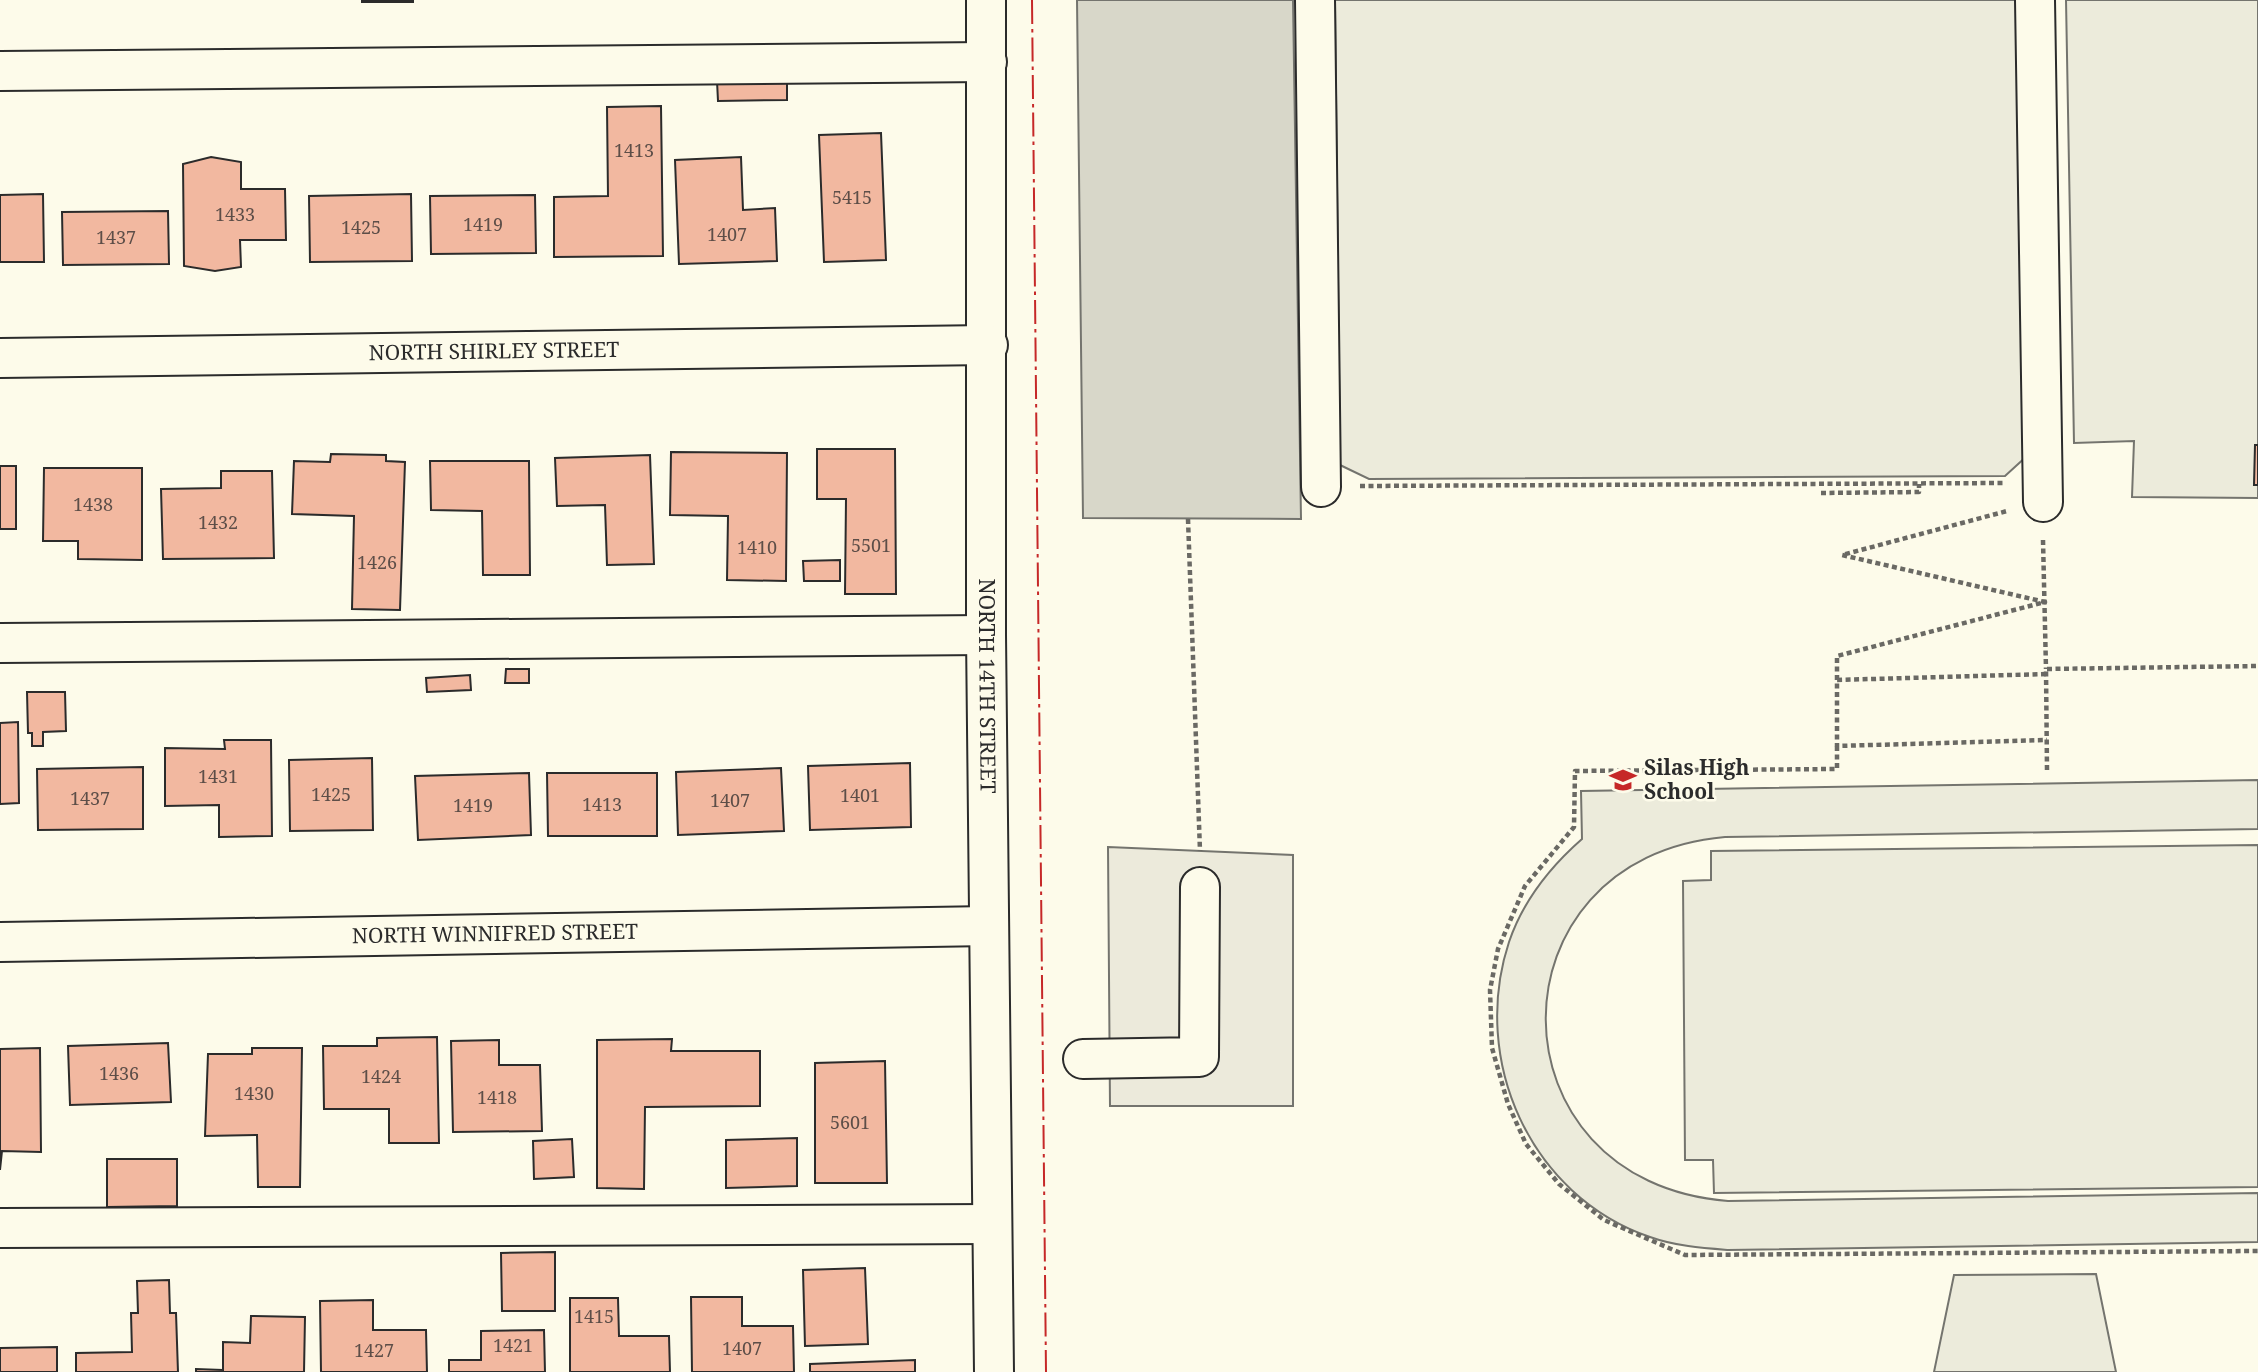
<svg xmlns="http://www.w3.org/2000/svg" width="2258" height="1372" viewBox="0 0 2258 1372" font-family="'Noto Serif',serif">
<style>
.green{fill:#ecebdb;stroke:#74746e;stroke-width:2}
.parking{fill:#eceadb;stroke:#74746e;stroke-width:2}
.water{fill:#d8d7c9;stroke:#74746e;stroke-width:2}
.building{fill:#f2b8a0;stroke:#2b2b2b;stroke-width:2}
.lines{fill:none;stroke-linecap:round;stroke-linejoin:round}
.minor-casing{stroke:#2b2b2b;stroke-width:42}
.path{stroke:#6a6964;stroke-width:4.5;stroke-dasharray:5 3.5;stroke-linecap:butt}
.minor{stroke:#fdfbea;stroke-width:38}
.power{stroke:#c62828;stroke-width:2;stroke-dasharray:24 5 3.5 5;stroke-linecap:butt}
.labels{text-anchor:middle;stroke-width:5;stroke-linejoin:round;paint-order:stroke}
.number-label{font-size:18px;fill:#5d4e48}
.street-label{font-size:21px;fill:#2b2b2b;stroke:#fdfbea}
.poi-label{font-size:21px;font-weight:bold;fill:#2b2b2b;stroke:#fdfbea;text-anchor:start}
</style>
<rect width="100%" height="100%" fill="#fdfbea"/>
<!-- green -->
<g class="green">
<polygon points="1335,0 2023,0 2028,455 2005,476 1369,479 1340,465"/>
<polygon points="2066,0 2258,0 2258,498 2132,497 2134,441 2074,443"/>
<path d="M2258,780V829L1725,837C1485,858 1486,1182 1728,1201L2258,1193V1242L1728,1250C1702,1248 1675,1246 1650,1237C1530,1196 1470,1060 1509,942C1523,901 1550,867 1582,839L1581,791Z"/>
<polygon points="2258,845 2258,1187 1714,1193 1713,1160 1685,1160 1683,881 1711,880 1711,851"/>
<polygon points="2096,1274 2116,1372 1934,1372 1954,1275"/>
</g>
<!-- parking -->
<polygon class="parking" points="1108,847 1293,855 1293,1106 1110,1106"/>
<!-- water -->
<polygon class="water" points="1077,0 1293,0 1301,519 1083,518"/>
<!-- building -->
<g class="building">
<rect x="362" y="0" width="51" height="2"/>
<polygon points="787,80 787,100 718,101 717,81"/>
<polygon points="661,106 663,256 554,257 554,197 608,196 607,107"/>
<polygon points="881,133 886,260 824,262 819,135"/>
<polygon points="211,157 241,162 241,189 285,189 286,240 240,240 241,267 215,271 184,266 183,164"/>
<polygon points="741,157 743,210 775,208 777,261 679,264 675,160"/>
<polygon points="43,194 44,262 0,262 0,195"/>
<polygon points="411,194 412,261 310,262 309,196"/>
<polygon points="535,195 536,253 431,254 430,196"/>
<polygon points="168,211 169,264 63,265 62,212"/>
<polygon points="2255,445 2258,445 2258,485 2254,485"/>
<polygon points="817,449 895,449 896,594 845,594 846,499 817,499"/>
<polygon points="671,452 787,453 786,581 727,580 728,516 670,515"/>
<polygon points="331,454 386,455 386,461 405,462 400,610 352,609 354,516 292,514 294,461 330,462"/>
<polygon points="650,455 654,564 607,565 605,505 557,506 555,458"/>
<polygon points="430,461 529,461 530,575 483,575 482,511 431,510"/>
<rect x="0" y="466" width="16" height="63"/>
<polygon points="44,468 142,468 142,560 78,559 78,541 43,541"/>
<polygon points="221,471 272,471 274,558 163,559 161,489 221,488"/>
<polygon points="840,560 840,581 804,581 803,561"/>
<polygon points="506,669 529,669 529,683 505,683"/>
<polygon points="470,675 471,690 427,692 426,678"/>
<polygon points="27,692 65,692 66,731 43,732 43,746 32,746 32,733 28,733"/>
<polygon points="18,722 19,803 0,804 0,723"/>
<polygon points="224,740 271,740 272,836 219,837 219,805 165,806 165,748 225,749"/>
<polygon points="372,758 373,830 290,831 289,760"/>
<polygon points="910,763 911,827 810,830 808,766"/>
<polygon points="143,767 143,829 38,830 37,769"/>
<polygon points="781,768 784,831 678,835 676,772"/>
<polygon points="529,773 531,835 418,840 415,776"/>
<polygon points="547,773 657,773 657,836 548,836"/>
<polygon points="437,1037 439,1143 389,1143 389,1109 324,1109 323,1046 377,1046 377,1038"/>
<polygon points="672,1039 671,1051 760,1051 760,1106 645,1107 644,1189 597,1188 597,1040"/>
<polygon points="499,1040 499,1065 540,1065 542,1131 453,1132 451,1041"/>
<polygon points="168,1043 171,1102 70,1105 68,1046"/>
<polygon points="40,1048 41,1152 2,1151 0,1170 0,1049"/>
<polygon points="252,1048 302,1048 300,1187 258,1187 257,1135 205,1136 208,1054 252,1054"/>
<polygon points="885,1061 887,1183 815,1183 815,1063"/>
<polygon points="797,1138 797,1186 726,1188 726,1140"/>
<polygon points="572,1139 574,1177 534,1179 533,1141"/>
<polygon points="107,1159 177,1159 177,1206 107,1207"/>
<polygon points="555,1252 555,1311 502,1311 501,1253"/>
<polygon points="865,1268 868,1344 805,1346 803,1270"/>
<polygon points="169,1280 170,1313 176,1313 178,1372 76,1372 76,1353 132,1352 131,1313 138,1313 137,1281"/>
<polygon points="691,1297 742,1297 742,1326 793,1326 794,1372 692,1372"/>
<polygon points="570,1298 618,1298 619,1336 669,1336 670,1372 570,1372"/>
<polygon points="373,1300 373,1330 426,1330 427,1372 321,1372 320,1301"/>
<polygon points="251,1316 305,1317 304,1372 196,1372 196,1369 223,1370 223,1342 250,1343"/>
<polygon points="544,1330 545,1372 449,1372 449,1360 481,1360 481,1331"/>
<polygon points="57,1347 57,1372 0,1372 0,1348"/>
<polygon points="915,1360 915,1372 810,1372 810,1364"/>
</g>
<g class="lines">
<defs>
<g id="minor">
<path id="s1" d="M986,0V635L994,1372"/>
<polyline points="1315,0 1321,487"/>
<polyline points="2035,0 2043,502"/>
<polyline points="0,71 987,62"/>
<path id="s2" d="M0,358L988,345"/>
<polyline points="0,643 986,635"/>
<path id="s3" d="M0,942L989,926"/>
<polyline points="1083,1059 1199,1057 1200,887"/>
<polyline points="0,1228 992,1224"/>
</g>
</defs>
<!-- minor casing -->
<use href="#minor" class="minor-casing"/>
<!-- path -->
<g class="path">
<polyline points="1360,486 2006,483"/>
<polyline points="1821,493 1919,492 1919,484"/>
<polyline points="1188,519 1200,851"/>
<polyline points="2043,540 2046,669"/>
<polyline points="2046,674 1837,680 1837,746 2047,740"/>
<polyline points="1837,680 1837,656 2045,602 1842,555 2007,511"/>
<polyline points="1837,746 1837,769 1575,771 1574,827 1525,886 1498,949 1490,990 1492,1048 1508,1104 1526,1144 1559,1184 1604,1220 1685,1255 2258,1251"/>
<polyline points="2047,770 2046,669 2258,666"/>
</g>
<!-- minor -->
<use href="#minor" class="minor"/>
<!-- power -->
<polyline class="power" points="1032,0 1046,1372"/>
</g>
<!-- icons -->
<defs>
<symbol id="school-bare" viewBox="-9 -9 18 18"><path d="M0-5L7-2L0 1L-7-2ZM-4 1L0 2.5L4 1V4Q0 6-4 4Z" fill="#c62828" stroke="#fdfbea" stroke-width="2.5" paint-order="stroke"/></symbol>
</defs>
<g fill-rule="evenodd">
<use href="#school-bare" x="1604" y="761" width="38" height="38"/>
</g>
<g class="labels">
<!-- number labels -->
<g class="number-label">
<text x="634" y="157">1413</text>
<text x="852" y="204">5415</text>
<text x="235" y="221">1433</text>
<text x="483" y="231">1419</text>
<text x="361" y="234">1425</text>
<text x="727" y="241">1407</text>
<text x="116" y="244">1437</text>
<text x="93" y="511">1438</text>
<text x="218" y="529">1432</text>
<text x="871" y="552">5501</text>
<text x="757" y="554">1410</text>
<text x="377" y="569">1426</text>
<text x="218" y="783">1431</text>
<text x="331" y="801">1425</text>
<text x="860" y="802">1401</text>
<text x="90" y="805">1437</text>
<text x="730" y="807">1407</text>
<text x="602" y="811">1413</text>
<text x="473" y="812">1419</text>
<text x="119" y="1080">1436</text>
<text x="381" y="1083">1424</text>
<text x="254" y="1100">1430</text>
<text x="497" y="1104">1418</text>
<text x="850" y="1129">5601</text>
<text x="594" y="1323">1415</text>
<text x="513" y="1352">1421</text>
<text x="742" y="1355">1407</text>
<text x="374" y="1357">1427</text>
</g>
<!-- street labels -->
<g class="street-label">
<text dy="7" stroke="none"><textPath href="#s2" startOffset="494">NORTH SHIRLEY STREET</textPath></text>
<text dy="7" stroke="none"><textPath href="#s1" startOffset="686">NORTH 14TH STREET</textPath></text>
<text dy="7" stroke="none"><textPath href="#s3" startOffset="495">NORTH WINNIFRED STREET</textPath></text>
</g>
<!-- poi labels -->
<g class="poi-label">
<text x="1644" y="775">Silas High<tspan x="1644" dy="24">School</tspan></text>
</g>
</g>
</svg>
